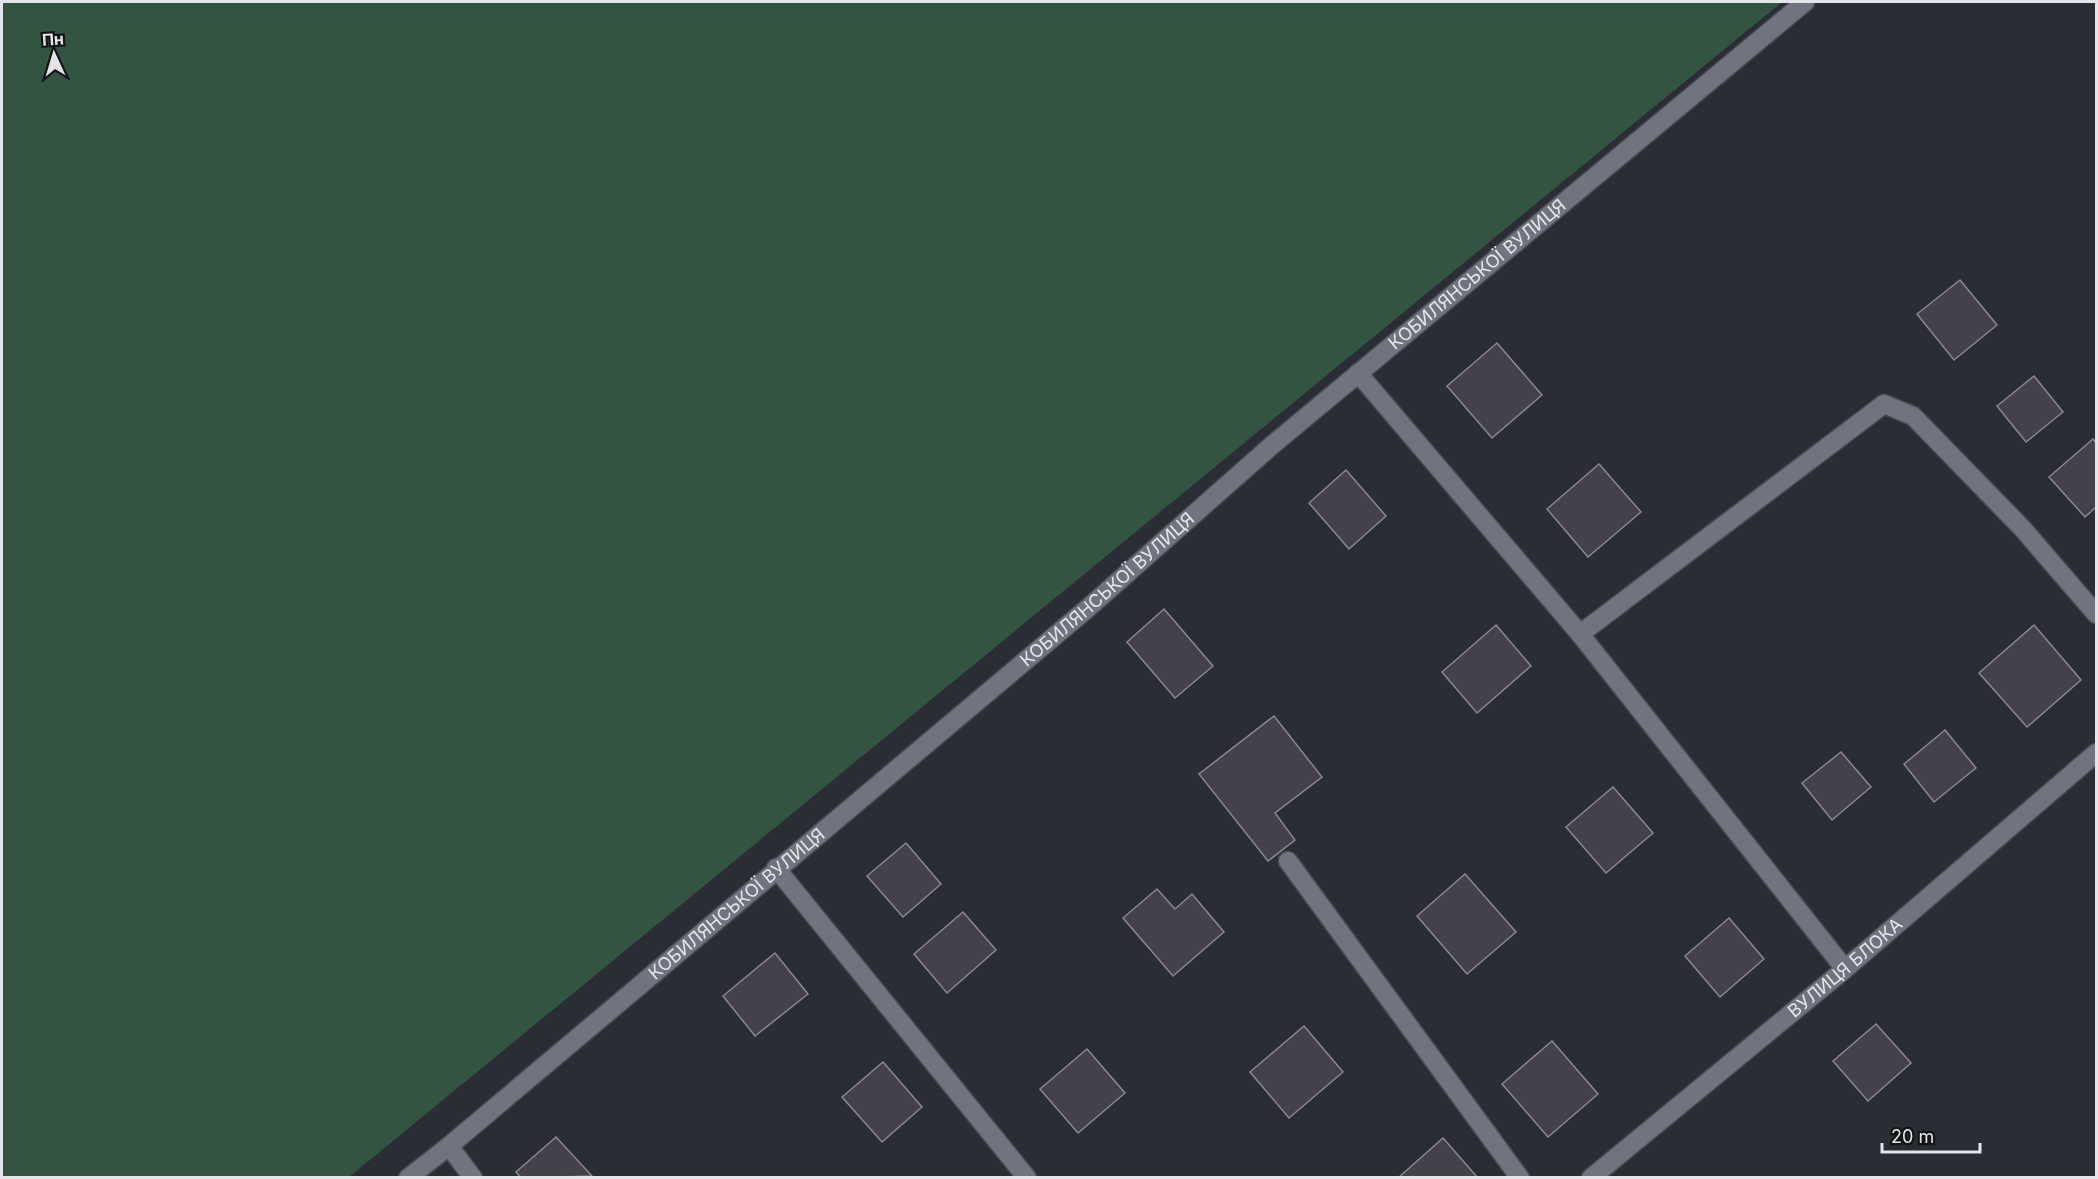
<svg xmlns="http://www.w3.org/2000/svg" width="2098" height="1179" viewBox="0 0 2098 1179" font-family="Inter,sans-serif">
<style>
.green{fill:#345442}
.building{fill:#45414a;stroke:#8a8690;stroke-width:1.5}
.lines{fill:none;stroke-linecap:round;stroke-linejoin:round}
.minor-casing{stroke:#494b53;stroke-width:21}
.minor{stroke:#71747f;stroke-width:18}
.labels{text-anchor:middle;stroke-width:6;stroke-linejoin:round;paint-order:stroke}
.street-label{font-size:18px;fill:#e3e5eb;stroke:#141519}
</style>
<rect width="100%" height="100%" fill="#2a2d36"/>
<!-- green -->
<polygon class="green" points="2,2 1782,2 349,1177 2,1178"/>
<!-- building -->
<g class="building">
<polygon points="1960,280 1997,325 1954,360 1917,314"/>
<polygon points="1497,343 1542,395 1492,438 1447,386"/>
<polygon points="2034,376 2063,412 2026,442 1997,406"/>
<polygon points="2093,439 2096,443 2096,507 2085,517 2049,477"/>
<polygon points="1599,464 1641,512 1588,557 1547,509"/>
<polygon points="1346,470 1386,516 1349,549 1309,503"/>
<polygon points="1164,609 1213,666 1175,698 1127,642"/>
<polygon points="1496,625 1531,666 1477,713 1442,672"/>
<polygon points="2034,625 2081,680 2027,727 1979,673"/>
<polygon points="1274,716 1322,777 1275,813 1295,840 1268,861 1199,774"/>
<polygon points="1945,730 1976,768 1934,802 1904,764"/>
<polygon points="1841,752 1871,787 1832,820 1802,783"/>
<polygon points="1613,787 1653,833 1606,873 1566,827"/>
<polygon points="906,843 941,884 903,917 867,876"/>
<polygon points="1465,874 1516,932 1467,974 1417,916"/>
<polygon points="1157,889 1175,909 1192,894 1224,932 1173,976 1123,918"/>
<polygon points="963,912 996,950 947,993 914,954"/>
<polygon points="1729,918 1764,959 1720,997 1685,956"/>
<polygon points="775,953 808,994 755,1036 723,996"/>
<polygon points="1876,1024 1911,1063 1868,1101 1833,1061"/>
<polygon points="1304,1026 1343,1072 1289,1118 1250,1072"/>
<polygon points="1552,1041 1598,1094 1548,1137 1502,1084"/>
<polygon points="1087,1049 1125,1093 1078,1133 1040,1089"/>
<polygon points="883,1062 922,1107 882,1142 842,1097"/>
<polygon points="556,1137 592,1176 521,1178 516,1172"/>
<polygon points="1443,1138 1478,1178 1398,1178"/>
</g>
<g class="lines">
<defs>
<g id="minor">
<polyline points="1358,373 1580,634 1845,969"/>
<polyline points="1580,634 1884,404 1913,416 2022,528 2096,614"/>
<polyline points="1288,861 1520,1178"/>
<polyline points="776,868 1027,1178"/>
<polyline points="449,1146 473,1178"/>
<path id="s1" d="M408,1178L449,1146L1088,608L1271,446L1805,2"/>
<path id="s2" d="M1591,1178L1845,969L2096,753"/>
</g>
</defs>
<!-- minor casing -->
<use href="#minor" class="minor-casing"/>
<!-- minor -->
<use href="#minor" class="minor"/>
</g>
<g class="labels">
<!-- street labels -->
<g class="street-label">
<text dy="6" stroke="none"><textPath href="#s1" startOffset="1400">КОБИЛЯНСЬКОЇ ВУЛИЦЯ</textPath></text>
<text dy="6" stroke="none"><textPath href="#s1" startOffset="914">КОБИЛЯНСЬКОЇ ВУЛИЦЯ</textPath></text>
<text dy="6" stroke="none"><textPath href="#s1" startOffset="428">КОБИЛЯНСЬКОЇ ВУЛИЦЯ</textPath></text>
<text dy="6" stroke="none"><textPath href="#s2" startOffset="330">ВУЛИЦЯ БЛОКА</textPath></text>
</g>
</g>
<!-- border -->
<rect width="2098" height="1179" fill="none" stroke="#e3e5eb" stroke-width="6"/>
<!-- north arrow -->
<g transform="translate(54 54) rotate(356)" stroke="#141519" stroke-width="4.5" paint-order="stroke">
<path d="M0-4.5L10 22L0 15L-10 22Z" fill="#e3e5eb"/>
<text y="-9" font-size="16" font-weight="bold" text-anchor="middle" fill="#e3e5eb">Пн</text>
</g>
<!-- scale -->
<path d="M1882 1143v9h98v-9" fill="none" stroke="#e3e5eb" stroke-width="3"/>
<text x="1891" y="1143" font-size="18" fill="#e3e5eb" stroke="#141519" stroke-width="4.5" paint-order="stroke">20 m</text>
</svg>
